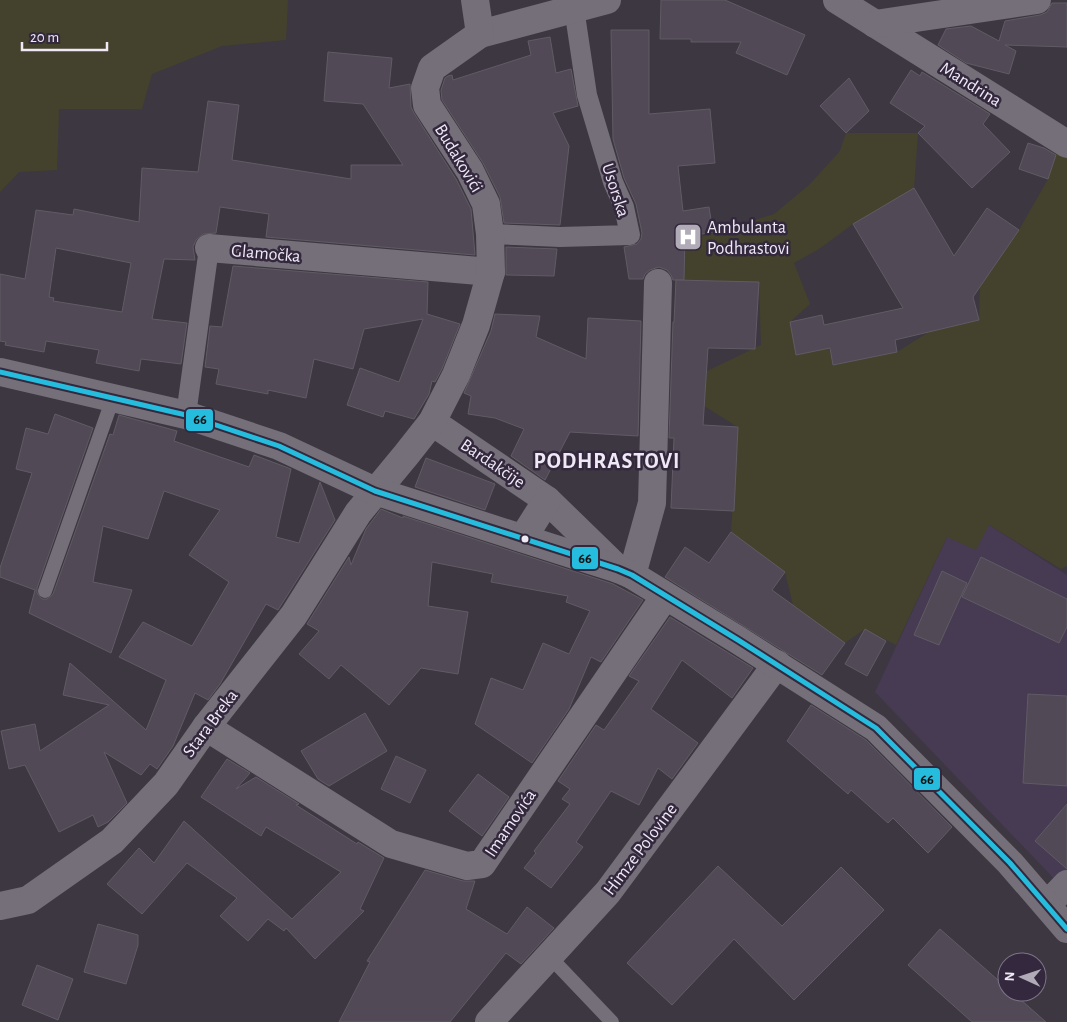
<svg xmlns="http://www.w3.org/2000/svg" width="1067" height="1022" viewBox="0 0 1067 1022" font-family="'Alegreya Sans',sans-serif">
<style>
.built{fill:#473a53}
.green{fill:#44422c}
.building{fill:#514a56;stroke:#605b64;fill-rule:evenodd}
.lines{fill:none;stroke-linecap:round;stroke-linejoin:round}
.service{stroke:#746f78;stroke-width:14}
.pedestrian{stroke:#746f78;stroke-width:20}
.minor{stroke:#746f78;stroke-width:28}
.tertiary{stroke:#746f78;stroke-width:28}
.bus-1-casing{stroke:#33283d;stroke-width:9}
.bus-1{stroke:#26bcdd;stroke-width:5}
.bus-dot{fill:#efe9f6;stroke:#33283d;stroke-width:2}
.labels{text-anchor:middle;stroke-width:5;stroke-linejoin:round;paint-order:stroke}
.street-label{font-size:18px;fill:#efe9f6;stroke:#33283d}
.poi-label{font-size:18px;fill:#efe9f6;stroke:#33283d;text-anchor:start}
.district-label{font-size:22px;font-weight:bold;letter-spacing:1px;fill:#efe9f6;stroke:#33283d}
.line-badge{stroke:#33283d;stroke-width:2}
.pale-badge-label{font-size:14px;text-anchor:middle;font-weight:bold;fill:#111}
</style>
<rect width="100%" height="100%" fill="#3d3742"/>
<!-- built -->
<polygon class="built" points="989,525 1067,575 1067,879 1061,886 875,692 947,537"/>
<!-- green -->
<g class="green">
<polygon points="0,0 288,0 286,40 222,46 152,74 142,109 59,109 57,170 19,172 0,192"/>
<polygon points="846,133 918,133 914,188 853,224 819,249 794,263 810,304 790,322 796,355 829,348 834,365 897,352 929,332 979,320 980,286 1019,230 1048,179 1057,152 1067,155 1067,566 1061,569 989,525 976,550 947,537 896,645 865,629 845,643 793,605 785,572 731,532 738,427 704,406 707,371 761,345 759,282 684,280 685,242 774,214 810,184 840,151"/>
</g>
<!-- building -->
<g class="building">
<polygon points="661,0 725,0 805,35 787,75 736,53 741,42 691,42 691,39 660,39"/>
<polygon points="1052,3 1067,3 1067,47 1005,45 1016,51 1009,74 966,63 938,45 946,29 971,26 999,41 1005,21 1040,15 1047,12"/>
<polygon points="611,30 649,30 649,114 710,109 715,163 678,166 683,211 709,207 713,232 685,237 684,280 673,280 671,275 667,270 659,267 650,270 645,274 643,279 629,279 624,247 637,244 641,239 642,233 636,204 624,178 613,139"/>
<polygon points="550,37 556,73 571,69 578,106 553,113 569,146 560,225 504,223 500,197 483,163 442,100 441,90 445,78 448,76 452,75 453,80 531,55 528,41"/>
<path d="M328,52L392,58L389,88L410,84L411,107L414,113L456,179L471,209L475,255L266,237L269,214L220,207L216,233L203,234L196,240L193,247L195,260L164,259L152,319L187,323L181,364L141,359L139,371L96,363L99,350L46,341L44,352L5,345L6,342L0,341V274L25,279L36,210L73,215L74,209L139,222L142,168L198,172L208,101L239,105L232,160L351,179V165H403L363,104L324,101ZM56,248L131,263L122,312L53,301L54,298L49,297Z"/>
<polygon points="911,70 920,76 922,72 990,114 983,124 1010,152 972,188 918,133 925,126 890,103"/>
<polygon points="849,78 869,111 846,133 820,106"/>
<polygon points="1028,143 1044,148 1056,155 1048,179 1019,169"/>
<polygon points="914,188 954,256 987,208 1019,230 973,297 979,320 895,340 897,352 833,365 830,348 796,355 790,322 822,315 824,325 903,308 853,224"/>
<polygon points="506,247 557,249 554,276 506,275"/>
<polygon points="233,266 428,282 427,314 460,324 442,369 435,382 432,381 429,394 414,419 385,411 383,417 347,405 360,368 399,382 423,319 364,329 353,369 314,359 306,398 268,390 268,394 216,384 219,369 205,367 210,326 222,327"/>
<polygon points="676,280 759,282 755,349 708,348 703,425 738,427 734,511 671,508 674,438 669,438 673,322 674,322"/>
<polygon points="495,314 540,316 536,337 586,359 588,318 641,321 638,436 570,432 545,480 511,456 524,429 495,418 468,414 471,396 464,393 491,331"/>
<polygon points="55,414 93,428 37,588 37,593 42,599 47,599 53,594 110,434 113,435 119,415 177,431 174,441 249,467 254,455 291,469 276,537 299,543 320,482 335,520 278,610 266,604 220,684 208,700 195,693 173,746 157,769 150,764 141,775 104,752 127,803 108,822 98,827 93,815 59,832 25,765 9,769 1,731 35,724 40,751 109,705 63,695 70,663 146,730 166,680 119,657 143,622 192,646 229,582 189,555 220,510 164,491 148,539 103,526 93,582 132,590 111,653 29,613 35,590 0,577 0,568 32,473 16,469 26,428 48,434"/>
<polygon points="426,458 495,484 485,510 415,487"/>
<polygon points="381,509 403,518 403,516 613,584 643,600 601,662 591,657 569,709 532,763 475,724 491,678 523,690 543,643 569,654 590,611 566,602 568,596 491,582 493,574 432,562 428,606 468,612 458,674 421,668 389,705 341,665 329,679 299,654 319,631 307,624 349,557 351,565 366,529"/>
<polygon points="731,532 785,572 772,590 845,643 822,675 665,577 685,547 709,563"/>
<polygon points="981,557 1067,599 1067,627 1059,643 962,597"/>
<polygon points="942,571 967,583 939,645 914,635"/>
<polygon points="670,617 753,668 732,698 682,660 651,709 698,743 672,779 658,768 639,805 611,791 576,842 583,847 551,888 524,868 536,853 534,851 570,804 562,799 570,789 558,781 596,725 604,730 639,681 629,676"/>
<polygon points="865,629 886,641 867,676 845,664"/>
<polygon points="1028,694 1067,696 1067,786 1023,783"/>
<polygon points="811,705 866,740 952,827 928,853 893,818 888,823 851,790 848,794 787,741"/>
<polygon points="365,713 387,751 329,786 318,779 301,751"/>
<polygon points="396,756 426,770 410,803 381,789"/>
<polygon points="227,759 250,773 236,789 256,777 299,804 296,805 357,844 358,842 384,858 360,909 364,911 315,959 286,928 284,931 268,919 248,941 220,916 237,898 187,863 142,914 107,884 139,848 154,863 184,821 292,919 341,872 266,827 261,836 201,797"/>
<polygon points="478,774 509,797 482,836 449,811"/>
<polygon points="1067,804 1067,869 1035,841"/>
<polygon points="718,866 782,926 841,867 884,910 794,1000 734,939 672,1005 627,963"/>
<polygon points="425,870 463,881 475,881 466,909 507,934 527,907 554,928 521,964 506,953 450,1022 339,1022 370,962 367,961"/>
<polygon points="98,924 138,935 138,945 126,984 84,972"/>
<polygon points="940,929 1007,988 1007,992 1012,992 1046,1022 972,1022 908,965"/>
<polygon points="37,965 73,979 58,1020 22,1005"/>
</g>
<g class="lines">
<!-- service -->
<g class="service">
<polyline points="45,591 113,398"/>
<polyline points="549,956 612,1022"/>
</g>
<!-- pedestrian -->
<g class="pedestrian">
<polyline points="490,234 560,237 630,235 624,207 613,182 587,95 574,8"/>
<polyline points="186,415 209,248"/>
</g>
<!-- minor -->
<g class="minor">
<polyline points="837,0 1067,144"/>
<polyline points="875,24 1037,0"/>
<polyline points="480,34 607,0"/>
<polyline points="209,248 491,272"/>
<polyline points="432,422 547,500 618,569"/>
<polyline points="632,575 652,503 658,283"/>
<polyline points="206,727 391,844 467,866 482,864 661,602 663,595"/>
<polyline points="1047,905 1067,884"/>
<polyline points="0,906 28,900 112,841 166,784 206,727 294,615 358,513 406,455 432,422 456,375 476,325 491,272 490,234 486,204 470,171 427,105 425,88 432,68 480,34 475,0"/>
<polyline points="489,1022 608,892 777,664"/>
</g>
<!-- tertiary -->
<g class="tertiary">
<polyline points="0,372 186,415 279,446 375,491 618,569 632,575 738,640 876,728 1010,863 1067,929"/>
<polyline points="523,538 547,500"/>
</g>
<defs>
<polyline id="bus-1" points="0,372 186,415 279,446 375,491 618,569 632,575 738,640 876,728 1010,863 1067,929"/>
</defs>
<!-- bus-1 casing -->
<use href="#bus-1" class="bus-1-casing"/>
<!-- bus-1 -->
<use href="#bus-1" class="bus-1"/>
</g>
<!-- icons -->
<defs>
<symbol id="hospital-square" viewBox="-11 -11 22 22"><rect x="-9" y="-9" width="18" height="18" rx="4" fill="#b1abb7" stroke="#33283d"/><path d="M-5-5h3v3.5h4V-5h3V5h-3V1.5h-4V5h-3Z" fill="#fff"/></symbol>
</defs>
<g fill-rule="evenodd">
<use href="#hospital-square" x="672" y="221" width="32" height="32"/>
</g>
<!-- markers -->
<circle class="bus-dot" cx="525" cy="539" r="4.5"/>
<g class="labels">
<!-- street labels -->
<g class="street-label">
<text transform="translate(971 84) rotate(32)" y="6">Mandrina</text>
<text transform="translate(459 158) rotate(59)" y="6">Budakovići</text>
<text transform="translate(616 190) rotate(72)" y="6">Usorska</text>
<text transform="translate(266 253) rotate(5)" y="6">Glamočka</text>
<text transform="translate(493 463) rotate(34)" y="6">Bardakčije</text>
<text transform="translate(210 723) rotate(-53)" y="6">Stara Breka</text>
<text transform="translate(510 823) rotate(-56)" y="6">Imamovića</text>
<text transform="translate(640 849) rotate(-53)" y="6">Himze Polovine</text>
</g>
<!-- poi labels -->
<g class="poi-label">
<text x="707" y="233">Ambulanta<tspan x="707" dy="21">Podhrastovi</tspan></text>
</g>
<!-- district labels -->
<g class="district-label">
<text x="607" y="468">PODHRASTOVI</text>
</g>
</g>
<g class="line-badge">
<rect x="185" y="408" width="29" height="24" rx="5" fill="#26bcdd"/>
<rect x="571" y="546" width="28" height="24" rx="5" fill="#26bcdd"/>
<rect x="913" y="767" width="28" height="24" rx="5" fill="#26bcdd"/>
</g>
<g class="pale-badge-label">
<text x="200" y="424">66</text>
<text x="585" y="563">66</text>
<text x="927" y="784">66</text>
</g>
<!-- north arrow -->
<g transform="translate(1022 977) rotate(273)"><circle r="24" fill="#33283d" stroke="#7e7587"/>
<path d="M0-4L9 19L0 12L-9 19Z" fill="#b1abb7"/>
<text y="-8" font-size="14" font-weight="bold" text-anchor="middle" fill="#efe9f6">N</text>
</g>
<!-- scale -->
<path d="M22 42v8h85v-8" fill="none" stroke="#efe9f6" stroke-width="2.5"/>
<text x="30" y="42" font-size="15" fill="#efe9f6" stroke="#33283d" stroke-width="4" paint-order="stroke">20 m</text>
</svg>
